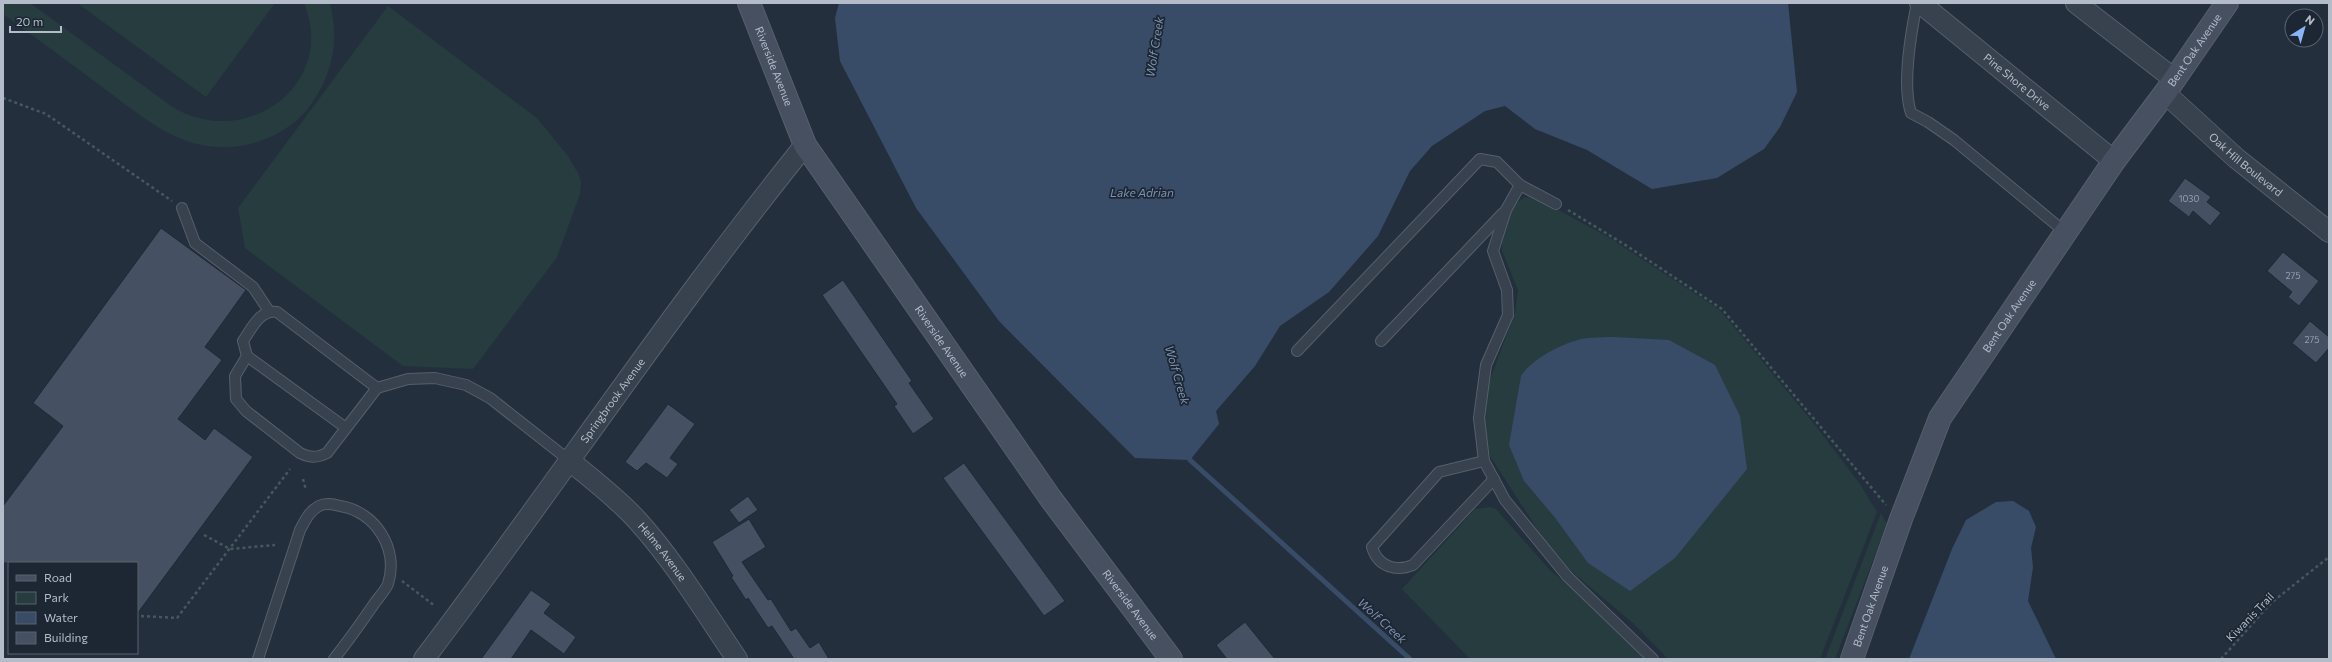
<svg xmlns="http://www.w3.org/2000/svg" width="2332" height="662" viewBox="0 0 2332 662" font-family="Commissioner,sans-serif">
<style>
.green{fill:#263c3f;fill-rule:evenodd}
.water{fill:#394c67}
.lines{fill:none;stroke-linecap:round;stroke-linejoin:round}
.stream{stroke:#394c67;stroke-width:5}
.building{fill:#455162;stroke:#1f2835}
.lane-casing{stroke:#565f6c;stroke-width:12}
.street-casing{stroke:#565f6c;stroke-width:22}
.secondary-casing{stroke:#565f6c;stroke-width:24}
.path{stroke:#44595c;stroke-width:2.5;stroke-dasharray:3 3;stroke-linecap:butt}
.lane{stroke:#38414e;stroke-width:10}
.street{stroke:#38414e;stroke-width:20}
.secondary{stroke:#465061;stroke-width:22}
.labels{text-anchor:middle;stroke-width:3.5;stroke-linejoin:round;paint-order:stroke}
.number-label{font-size:9px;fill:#98a1af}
.street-label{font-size:11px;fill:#b4bcc9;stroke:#1d2633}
.water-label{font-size:12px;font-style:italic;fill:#7c92b1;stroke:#1d2633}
</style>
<rect width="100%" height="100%" fill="#242f3e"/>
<!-- green -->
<g class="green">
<path d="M3,3H30L171,106C244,152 338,86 304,3H330C340,42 332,79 306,111C292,127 271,139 250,144C186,159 146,119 98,84C67,61 35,37 3,14Z"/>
<polygon points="77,3 275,3 206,97"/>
<polygon points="388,6 537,118 568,156 578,173 581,182 580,194 557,257 473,369 403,366 245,248 238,208"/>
<path d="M1525,197L1536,198L1610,238L1720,310L1815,425L1860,484L1877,512L1820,659H1668L1634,624L1571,571L1543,538L1490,456L1484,430V406L1490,380L1515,313L1518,290L1502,251L1501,234L1510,208ZM1614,337L1639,339L1556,519L1524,481L1587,338Z"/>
<polygon points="1490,507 1496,509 1550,570 1598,610 1649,659 1470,659 1402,589 1475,509"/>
<polygon points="1881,513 1887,524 1835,659 1825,659"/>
</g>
<!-- water -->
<g class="water">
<polygon points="839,3 1788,3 1797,92 1780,127 1764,149 1717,178 1652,189 1587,150 1535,129 1505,106 1485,111 1432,146 1410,171 1378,236 1329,292 1280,326 1255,366 1216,411 1219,424 1190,460 1135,458 999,321 916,208 840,61 835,18"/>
<path d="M1614,337L1669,340L1715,365L1740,416L1747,469L1675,558L1630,591L1588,563L1556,519L1524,481L1509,445L1521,376C1532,358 1568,340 1588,338C1597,337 1605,337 1614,337Z"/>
<polygon points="2013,501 2029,511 2036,527 2031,548 2033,567 2028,601 2056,659 1909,659 1952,549 1966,520 1996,502"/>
</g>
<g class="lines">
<!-- stream -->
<polyline class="stream" points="1188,453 1190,460 1410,659"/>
</g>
<!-- building -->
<g class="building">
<polygon points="2185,178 2211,197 2207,202 2221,213 2210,226 2193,211 2189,217 2168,201"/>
<polygon points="161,228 246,290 205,347 222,360 178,419 205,440 214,428 253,457 137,614 137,563 3,563 3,506 63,426 33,403"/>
<polygon points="2283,252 2319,281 2299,306 2288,297 2292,292 2267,271"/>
<polygon points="843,280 912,381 909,383 934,419 913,434 894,406 897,404 822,295"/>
<polygon points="2310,321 2329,337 2329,348 2316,363 2292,343"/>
<polygon points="668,404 695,424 670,458 678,464 667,478 646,463 637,471 625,462"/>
<polygon points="964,463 1065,601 1044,616 943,478"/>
<polygon points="748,496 758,510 739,523 729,510"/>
<polygon points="749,519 766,547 742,562 768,600 771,599 791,631 796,628 810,648 819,642 829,659 794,659 772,626 768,628 748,598 746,600 731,577 733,576 712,542"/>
<polygon points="531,590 551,604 544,613 576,637 564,654 531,630 511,659 481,659"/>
<polygon points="1245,622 1275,659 1227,659 1216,645"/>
</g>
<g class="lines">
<defs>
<g id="lane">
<path d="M1917,3C1911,32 1902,86 1911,113L1928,122L1954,140L2065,232"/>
<polyline points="1520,185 1506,210 1493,251 1507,290 1508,315 1486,365 1479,418 1484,461 1505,500 1567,576 1653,659"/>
<polyline points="182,208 195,243 253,287 269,311"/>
<polyline points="1381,341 1503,213"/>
<polyline points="1297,351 1480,159 1497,162 1520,185 1556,204"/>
<path d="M247,356L235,376L236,399L246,411L300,453C311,458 317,458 327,453L377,388L408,379L435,378L466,385L490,398L570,461"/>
<path d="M346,428L247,356L243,341C252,328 260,309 277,312L377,388"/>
<path d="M1484,461L1439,472L1372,547C1378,567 1396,572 1413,565L1494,479"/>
<path d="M258,659L300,530C305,521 309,511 319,506C325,503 333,504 340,506C376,512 399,549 388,584C385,591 378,598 374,604C361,623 348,641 334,659"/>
</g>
<g id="street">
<path id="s1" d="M1920,3L2114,161"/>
<polyline points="2076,3 2174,79"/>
<path id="s2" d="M2165,93L2236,158L2329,232"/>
<path id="s3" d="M570,461C593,480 617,498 637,520C675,562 705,612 737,659"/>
<path id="s4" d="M424,659C553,489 671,311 805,145"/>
</g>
<g id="secondary">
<path id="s5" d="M749,3L805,145L1051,499L1171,659"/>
<path id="s6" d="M1852,659L1901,519L1940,418L2114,161L2165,93L2227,3"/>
</g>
</defs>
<!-- lane casing -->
<use href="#lane" class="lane-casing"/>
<!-- street casing -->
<use href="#street" class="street-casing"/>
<!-- secondary casing -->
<use href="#secondary" class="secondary-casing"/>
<!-- path -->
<g class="path">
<polyline points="3,98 46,114 172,201"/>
<polyline points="1568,210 1627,246 1722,309 1886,505"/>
<polyline points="303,479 306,490"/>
<polyline points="204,535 230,549 275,545"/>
<polyline points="402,581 435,606"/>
<polyline points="141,616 177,618 290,469"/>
<polyline points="2221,659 2271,603 2329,557"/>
</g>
<!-- lane -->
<use href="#lane" class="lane"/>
<!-- street -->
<use href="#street" class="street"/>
<!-- secondary -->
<use href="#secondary" class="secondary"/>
</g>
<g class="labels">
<!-- number labels -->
<g class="number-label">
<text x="2189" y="202">1030</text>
<text x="2293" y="279">275</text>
<text x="2312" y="343">275</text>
</g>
<!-- street labels -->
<g class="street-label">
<text dy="4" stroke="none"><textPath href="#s6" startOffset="704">Bent Oak Avenue</textPath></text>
<text dy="4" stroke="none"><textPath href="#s5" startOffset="68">Riverside Avenue</textPath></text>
<text dy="4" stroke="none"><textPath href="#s1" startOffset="125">Pine Shore Drive</textPath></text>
<text dy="4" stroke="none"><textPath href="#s2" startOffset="108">Oak Hill Boulevard</textPath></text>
<text dy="4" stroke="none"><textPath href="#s6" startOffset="380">Bent Oak Avenue</textPath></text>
<text dy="4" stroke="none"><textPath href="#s5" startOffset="392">Riverside Avenue</textPath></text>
<text dy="4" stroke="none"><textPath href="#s4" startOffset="320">Springbrook Avenue</textPath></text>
<text dy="4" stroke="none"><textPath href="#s3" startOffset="130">Helme Avenue</textPath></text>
<text dy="4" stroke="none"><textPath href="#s5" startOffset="716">Riverside Avenue</textPath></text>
<text dy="4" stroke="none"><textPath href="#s6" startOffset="56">Bent Oak Avenue</textPath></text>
<text transform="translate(2250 617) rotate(-46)" y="4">Kiwanis Trail</text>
</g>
<!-- water labels -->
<g class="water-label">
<text transform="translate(1155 47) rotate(-81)" y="4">Wolf Creek</text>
<text x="1142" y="197">Lake Adrian</text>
<text transform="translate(1177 375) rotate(74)" y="4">Wolf Creek</text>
<text transform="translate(1382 621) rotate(42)" y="4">Wolf Creek</text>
</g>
</g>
<!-- border -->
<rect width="2332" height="662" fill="none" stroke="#b4bcc9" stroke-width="8"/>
<!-- legend -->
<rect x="8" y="562" width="130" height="92" fill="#1d2633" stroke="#59626f"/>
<rect x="16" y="575" width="20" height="6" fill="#465061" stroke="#59626f"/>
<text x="44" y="582" font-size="12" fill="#b4bcc9">Road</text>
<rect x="16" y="592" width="20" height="12" fill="#263c3f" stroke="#59626f"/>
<text x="44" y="602" font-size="12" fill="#b4bcc9">Park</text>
<rect x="16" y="612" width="20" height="12" fill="#394c67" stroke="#59626f"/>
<text x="44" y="622" font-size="12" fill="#b4bcc9">Water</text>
<rect x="16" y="632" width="20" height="12" fill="#455162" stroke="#59626f"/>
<text x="44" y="642" font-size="12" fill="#b4bcc9">Building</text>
<!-- north arrow -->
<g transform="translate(2304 28) rotate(37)"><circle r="19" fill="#1d2633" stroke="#59626f"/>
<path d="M0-3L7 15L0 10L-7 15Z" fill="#8ab4f8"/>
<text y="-6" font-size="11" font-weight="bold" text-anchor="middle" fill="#b4bcc9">N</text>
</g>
<!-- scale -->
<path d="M10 26v6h51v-6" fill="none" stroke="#b4bcc9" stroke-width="2"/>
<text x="16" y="26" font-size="12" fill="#b4bcc9" stroke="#1d2633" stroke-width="3" paint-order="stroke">20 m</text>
</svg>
